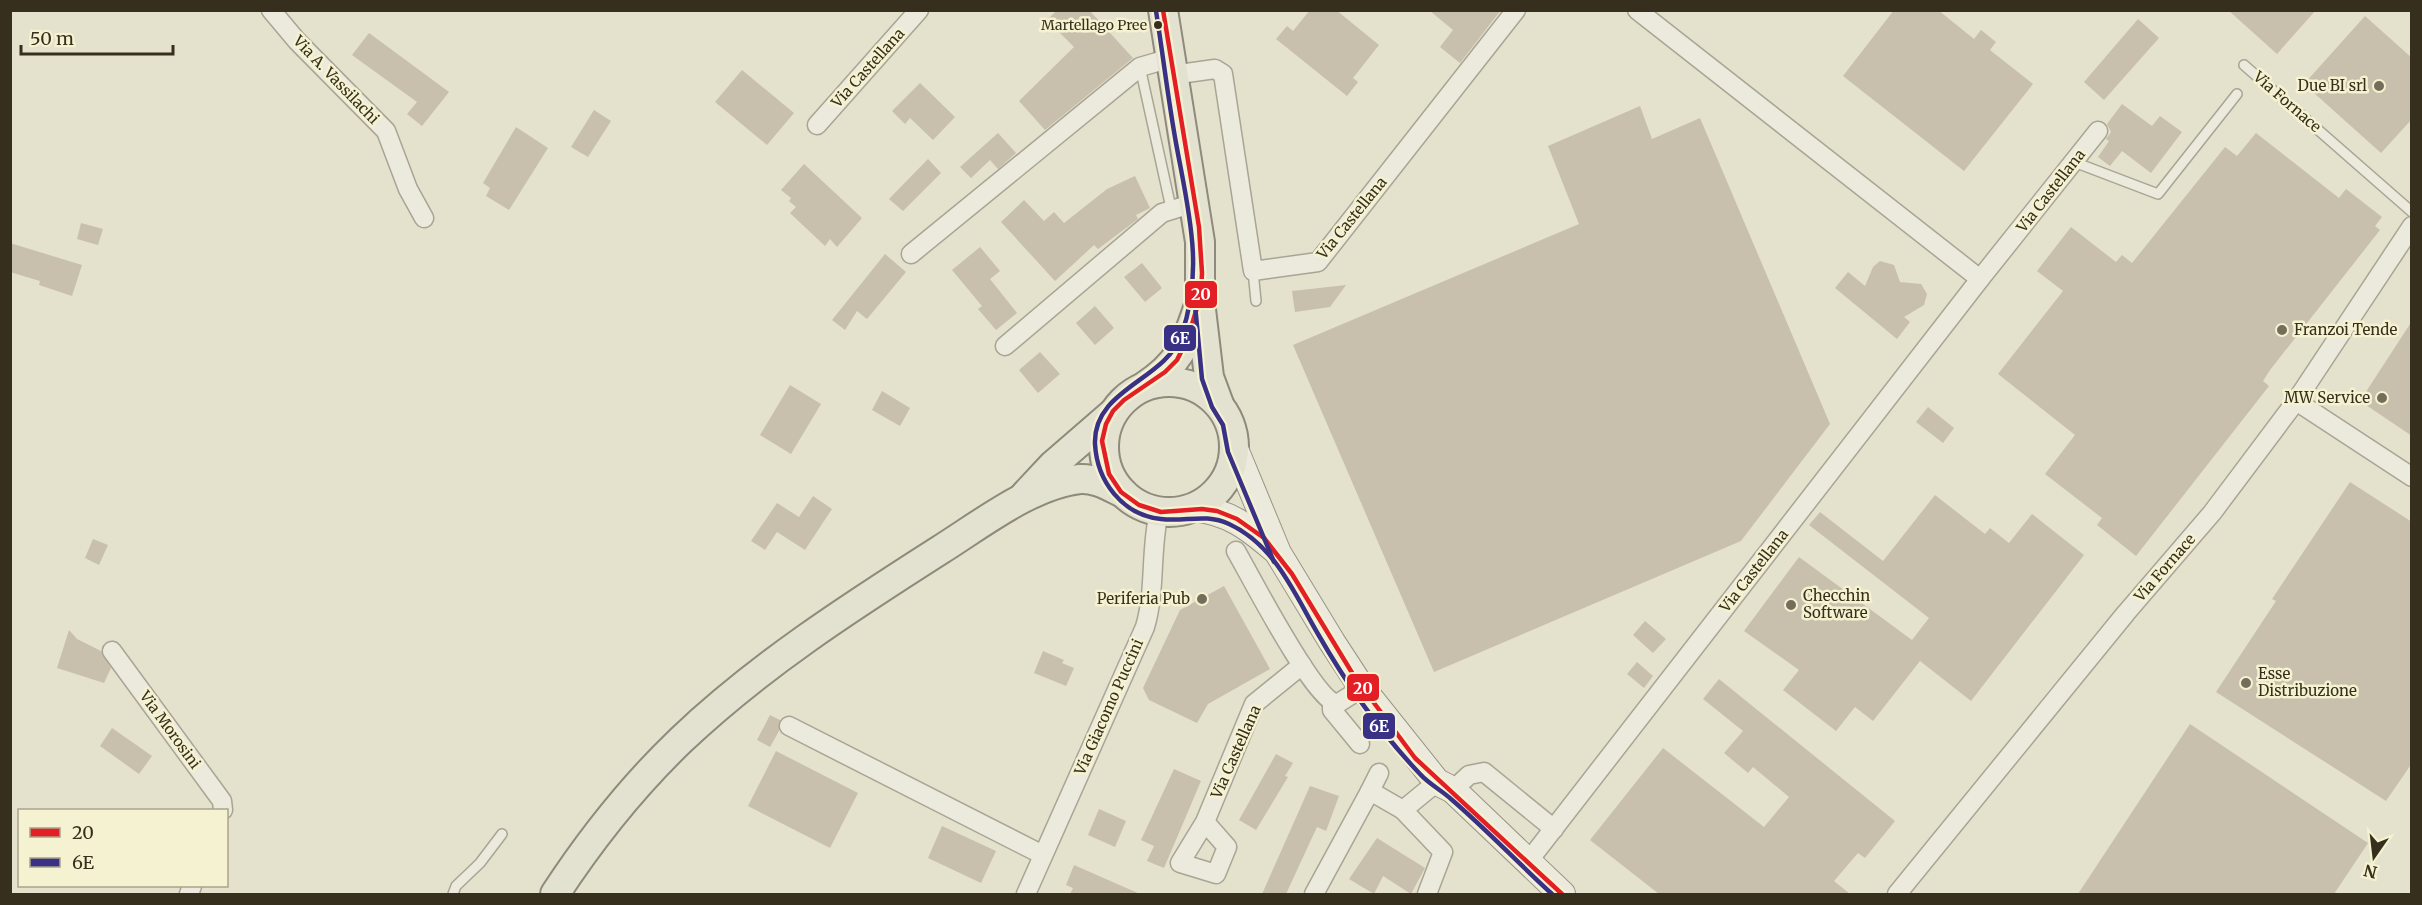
<svg xmlns="http://www.w3.org/2000/svg" width="2422" height="905" viewBox="0 0 2422 905" font-family="Merriweather,serif">
<style>
.building{fill:#c8c0ad}
.lines{fill:none;stroke-linecap:round;stroke-linejoin:round}
.lane-casing{stroke:#a9a595;stroke-width:12}
.street-casing{stroke:#a9a595;stroke-width:21}
.secondary-casing{stroke:#989585;stroke-width:28}
.primary-casing{stroke:#8e8a7c;stroke-width:32}
.lane{stroke:#eceadd;stroke-width:9}
.street{stroke:#eceadd;stroke-width:18}
.secondary{stroke:#eceadd;stroke-width:26}
.primary{stroke:#e3e1cf;stroke-width:28}
.bus-1-casing{stroke:#f5f2d1;stroke-width:9}
.bus-2-casing{stroke:#f5f2d1;stroke-width:9}
.bus-1{stroke:#e31e24;stroke-width:4.5}
.bus-2{stroke:#393185;stroke-width:4.5}
.bus-dot{fill:#372f1d;stroke:#f5f2d1;stroke-width:2}
.poi-dot{fill:#746d5a;stroke:#f5f2d1;stroke-width:2}
.labels{text-anchor:middle;stroke-width:5;stroke-linejoin:round;paint-order:stroke}
.bus-label{font-size:14px;fill:#372f1d;stroke:#f5f2d1;text-anchor:end}
.street-label{font-size:15px;fill:#372f1d;stroke:#f5f2d1}
.poi-label{font-size:15px;fill:#372f1d;stroke:#f5f2d1;text-anchor:end}
.line-badge{stroke:#f5f2d1;stroke-width:2}
.badge-label{font-size:16px;text-anchor:middle;font-weight:bold;fill:#fff}
</style>
<rect width="100%" height="100%" fill="#e4e1cc"/>
<!-- building -->
<g class="building">
<polygon points="1057,10 1089,10 1133,58 1045,130 1019,101 1074,47 1047,20"/>
<polygon points="1310,10 1336,10 1379,45 1353,78 1358,82 1347,96 1276,39 1287,26 1293,31"/>
<polygon points="1429,10 1501,10 1460,63 1440,47 1453,30"/>
<polygon points="1894,10 1938,10 1974,39 1981,30 1996,42 1990,50 2033,84 1964,171 1843,76"/>
<polygon points="2228,10 2316,10 2277,54"/>
<polygon points="2365,16 2412,58 2412,119 2381,153 2304,84"/>
<polygon points="2138,19 2159,38 2104,100 2084,82"/>
<polygon points="369,33 449,92 422,126 407,114 417,102 352,55"/>
<polygon points="742,70 794,113 767,145 715,102"/>
<polygon points="920,83 955,117 933,140 910,118 905,124 892,111"/>
<polygon points="2122,104 2152,126 2160,116 2182,132 2151,173 2122,151 2110,166 2098,157 2109,141 2106,139 2111,132 2107,124"/>
<polygon points="1640,106 1652,139 1700,118 1830,424 1741,541 1434,672 1293,345 1579,224 1548,146"/>
<polygon points="594,110 611,121 588,157 571,147"/>
<polygon points="516,127 548,148 509,210 486,196 490,188 483,183"/>
<polygon points="998,133 1016,153 998,169 990,160 971,178 960,167"/>
<polygon points="2256,133 2339,198 2346,189 2382,217 2375,226 2380,230 2270,370 2263,381 2269,386 2136,556 2097,525 2102,518 2045,474 2075,435 1998,374 2063,291 2037,271 2071,227 2116,262 2122,255 2132,263 2225,147 2237,156"/>
<polygon points="928,159 941,173 903,211 889,199"/>
<polygon points="804,164 862,218 837,247 830,239 825,246 790,213 796,207 789,201 791,198 781,190"/>
<polygon points="1135,176 1150,208 1136,215 1138,219 1098,249 1094,245 1055,281 1001,222 1024,200 1044,221 1054,212 1064,223 1107,189"/>
<polygon points="81,223 103,229 98,245 77,239"/>
<polygon points="10,243 82,265 72,296 39,285 40,281 10,272"/>
<polygon points="980,247 1000,271 990,279 1017,313 996,330 978,309 982,306 952,270"/>
<polygon points="885,254 906,272 867,319 857,311 845,330 832,320"/>
<polygon points="1880,261 1894,265 1900,282 1921,284 1927,294 1924,305 1904,317 1910,322 1897,339 1835,288 1848,272 1865,286 1873,267"/>
<polygon points="1142,263 1162,288 1145,302 1124,277"/>
<polygon points="1346,285 1330,307 1295,312 1292,291"/>
<polygon points="1095,306 1114,328 1095,345 1076,323"/>
<polygon points="2412,321 2412,436 2360,401"/>
<polygon points="1040,352 1060,374 1038,393 1019,370"/>
<polygon points="790,385 821,404 791,454 760,435"/>
<polygon points="882,391 910,408 900,426 872,410"/>
<polygon points="1928,407 1954,428 1943,443 1916,422"/>
<polygon points="2350,482 2412,522 2412,763 2386,801 2216,692 2276,601 2272,599"/>
<polygon points="1935,495 1985,534 1990,528 2009,543 2032,514 2084,555 1971,701 1920,661 1873,721 1855,707 1836,731 1783,690 1799,670 1744,631 1799,557 1912,640 1929,618 1809,525 1820,512 1883,561"/>
<polygon points="813,496 832,509 805,550 777,532 765,550 751,541 777,503 799,517"/>
<polygon points="93,539 108,545 99,565 85,558"/>
<polygon points="1224,586 1270,669 1208,704 1197,723 1149,700 1143,688 1180,610"/>
<polygon points="1645,621 1666,639 1653,653 1633,635"/>
<polygon points="69,630 77,639 101,651 111,668 104,683 57,668"/>
<polygon points="1043,651 1064,660 1062,663 1074,668 1066,686 1034,673"/>
<polygon points="1637,662 1653,676 1644,688 1627,674"/>
<polygon points="1719,679 1895,821 1865,858 1858,853 1834,881 1850,894 1659,894 1590,840 1663,748 1764,827 1789,797 1753,767 1748,773 1724,753 1743,731 1703,699"/>
<polygon points="770,715 780,720 779,731 770,747 757,740"/>
<polygon points="2190,724 2368,843 2334,894 2078,894"/>
<polygon points="112,728 152,756 139,774 100,746"/>
<polygon points="776,751 858,793 830,848 748,806"/>
<polygon points="1276,754 1293,763 1285,776 1288,777 1256,830 1239,820"/>
<polygon points="1174,769 1201,781 1164,868 1147,861 1154,846 1141,840"/>
<polygon points="1310,786 1339,796 1326,831 1317,827 1286,894 1262,894"/>
<polygon points="1099,809 1126,821 1115,847 1088,835"/>
<polygon points="942,826 996,851 981,883 928,858"/>
<polygon points="1377,838 1425,868 1411,894 1383,876 1374,894 1349,879"/>
<polygon points="1074,865 1140,894 1070,894 1073,888 1066,885"/>
</g>
<g class="lines">
<defs>
<g id="lane">
<polyline points="2244,65 2412,212"/>
<polyline points="1140,67 1171,208"/>
<polyline points="2074,162 2158,194 2237,94"/>
<polyline points="1253,271 1256,301"/>
<polyline points="453,894 456,886 480,863 502,834"/>
</g>
<g id="street">
<polyline points="271,10 297,41 386,131 408,189 424,218"/>
<polyline points="1172,75 1215,69 1223,74 1253,271 1318,262 1516,10"/>
<polyline points="817,125 919,10"/>
<polyline points="911,254 1140,67 1171,58"/>
<polyline points="1980,279 2098,131"/>
<polyline points="1005,346 1162,213 1194,203"/>
<polyline points="2296,401 2412,477"/>
<path d="M1236,551C1251,577 1313,698 1337,704L1362,688"/>
<polyline points="112,651 222,801 223,810"/>
<polyline points="1332,703 1332,710 1360,744"/>
<polyline points="789,726 1043,855"/>
<polyline points="1453,790 1469,775 1484,772 1554,829"/>
<polyline points="1370,791 1379,773"/>
<polyline points="1403,810 1437,782"/>
<polyline points="1205,822 1227,847 1216,874 1180,863 1205,822 1254,704 1302,665"/>
<polyline points="1527,863 1980,279 1637,10"/>
<polyline points="189,894 192,886"/>
<path d="M1026,894L1145,627C1156,590 1150,550 1159,512"/>
<polyline points="1314,894 1370,791 1403,810 1443,852 1427,894"/>
<polyline points="1897,894 2126,613 2212,513 2296,401 2412,226"/>
</g>
<g id="secondary">
<polyline points="1235,449 1278,553 1332,642 1362,688 1437,782 1453,790 1562,894"/>
<path d="M1194,508C1229,512 1248,527 1274,549"/>
</g>
<g id="primary">
<polyline points="1163,10 1200,242 1200,301 1209,377 1219,404"/>
<circle cx="1169" cy="447" r="65"/>
<path d="M1145,386C1181,362 1186,344 1199,305"/>
<polyline points="1025,495 1053,465 1113,413"/>
<path d="M555,894C591,839 633,786 681,740C759,666 849,608 940,550C980,525 1032,484 1080,479C1096,478 1110,487 1123,493"/>
</g>
</defs>
<!-- lane casing -->
<use href="#lane" class="lane-casing"/>
<!-- street casing -->
<use href="#street" class="street-casing"/>
<!-- secondary casing -->
<use href="#secondary" class="secondary-casing"/>
<!-- primary casing -->
<use href="#primary" class="primary-casing"/>
<!-- lane -->
<use href="#lane" class="lane"/>
<!-- street -->
<use href="#street" class="street"/>
<!-- secondary -->
<use href="#secondary" class="secondary"/>
<!-- primary -->
<use href="#primary" class="primary"/>
<defs>
<polyline id="bus-1" points="1163,10 1199,227 1202,273 1201,294 1188,338 1177,360 1165,372 1124,400 1113,411 1106,424 1102,441 1109,474 1121,492 1139,505 1161,512 1202,509 1217,511 1237,519 1264,538 1292,574 1354,676 1415,758 1562,894"/>
<g id="bus-2">
<path d="M1156,11C1163,55 1168,99 1176,143C1188,209 1205,270 1181,336C1164,381 1093,389 1095,444C1097,481 1122,515 1161,519C1186,522 1205,513 1229,524C1275,545 1294,593 1318,634C1346,683 1381,733 1420,774C1429,784 1441,790 1451,799C1486,829 1518,863 1552,894"/>
<polyline points="1194,294 1202,379 1212,407 1223,425 1228,452 1274,562"/>
</g>
</defs>
<!-- bus-1 casing -->
<use href="#bus-1" class="bus-1-casing"/>
<!-- bus-2 casing -->
<use href="#bus-2" class="bus-2-casing"/>
<!-- bus-1 -->
<use href="#bus-1" class="bus-1"/>
<!-- bus-2 -->
<use href="#bus-2" class="bus-2"/>
</g>
<!-- markers -->
<circle class="bus-dot" cx="1158" cy="25" r="5"/>
<g class="poi-dot">
<circle cx="2379" cy="86" r="6"/>
<circle cx="2282" cy="330" r="6"/>
<circle cx="2382" cy="398" r="6"/>
<circle cx="1202" cy="599" r="6"/>
<circle cx="1791" cy="605" r="6"/>
<circle cx="2246" cy="683" r="6"/>
</g>
<g class="labels">
<!-- bus labels -->
<g class="bus-label">
<text x="1147" y="30">Martellago Pree</text>
</g>
<!-- street labels -->
<g class="street-label">
<text transform="translate(868 68) rotate(-48)" y="5">Via Castellana</text>
<text transform="translate(336 80) rotate(46)" y="5">Via A. Vassilachi</text>
<text transform="translate(2287 102) rotate(41)" y="5">Via Fornace</text>
<text transform="translate(2051 191) rotate(-52)" y="5">Via Castellana</text>
<text transform="translate(1352 218) rotate(-51)" y="5">Via Castellana</text>
<text transform="translate(2165 568) rotate(-49)" y="5">Via Fornace</text>
<text transform="translate(1754 571) rotate(-52)" y="5">Via Castellana</text>
<text transform="translate(1109 707) rotate(-66)" y="5">Via Giacomo Puccini</text>
<text transform="translate(170 730) rotate(54)" y="5">Via Morosini</text>
<text transform="translate(1236 752) rotate(-66)" y="5">Via Castellana</text>
</g>
<!-- poi labels -->
<g class="poi-label">
<text x="2367" y="91">Due BI srl</text>
<text x="2294" y="335" text-anchor="start">Franzoi Tende</text>
<text x="2370" y="403">MW Service</text>
<text x="1803" y="601" text-anchor="start">Checchin<tspan x="1803" dy="17">Software</tspan></text>
<text x="1190" y="604">Periferia Pub</text>
<text x="2258" y="679" text-anchor="start">Esse<tspan x="2258" dy="17">Distribuzione</tspan></text>
</g>
</g>
<g class="line-badge">
<rect x="1184" y="280" width="34" height="29" rx="6" fill="#e31e24"/>
<rect x="1163" y="324" width="34" height="28" rx="6" fill="#393185"/>
<rect x="1346" y="673" width="34" height="29" rx="6" fill="#e31e24"/>
<rect x="1362" y="712" width="34" height="28" rx="6" fill="#393185"/>
</g>
<g class="badge-label">
<text x="1201" y="300">20</text>
<text x="1180" y="344">6E</text>
<text x="1363" y="694">20</text>
<text x="1379" y="732">6E</text>
</g>
<!-- border -->
<rect width="2422" height="905" fill="none" stroke="#372f1d" stroke-width="24"/>
<!-- legend -->
<rect x="18" y="809" width="210" height="78" fill="#f5f2d1" stroke="#a9a489" stroke-width="1.5"/>
<rect x="30" y="828" width="30" height="9" fill="#e31e24" stroke="#a9a489" stroke-width="1.5"/>
<text x="72" y="839" font-size="18" fill="#372f1d">20</text>
<rect x="30" y="858" width="30" height="9" fill="#393185" stroke="#a9a489" stroke-width="1.5"/>
<text x="72" y="869" font-size="18" fill="#372f1d">6E</text>
<!-- north arrow -->
<g transform="translate(2374 857) rotate(194)" stroke="#f5f2d1" stroke-width="4.5" paint-order="stroke">
<path d="M0-4.5L10 22L0 15L-10 22Z" fill="#372f1d"/>
<text y="-9" font-size="16" font-weight="bold" text-anchor="middle" fill="#372f1d">N</text>
</g>
<!-- scale -->
<path d="M21 45v9h152v-9" fill="none" stroke="#372f1d" stroke-width="3"/>
<text x="30" y="45" font-size="18" fill="#372f1d" stroke="#f5f2d1" stroke-width="4.5" paint-order="stroke">50 m</text>
</svg>
